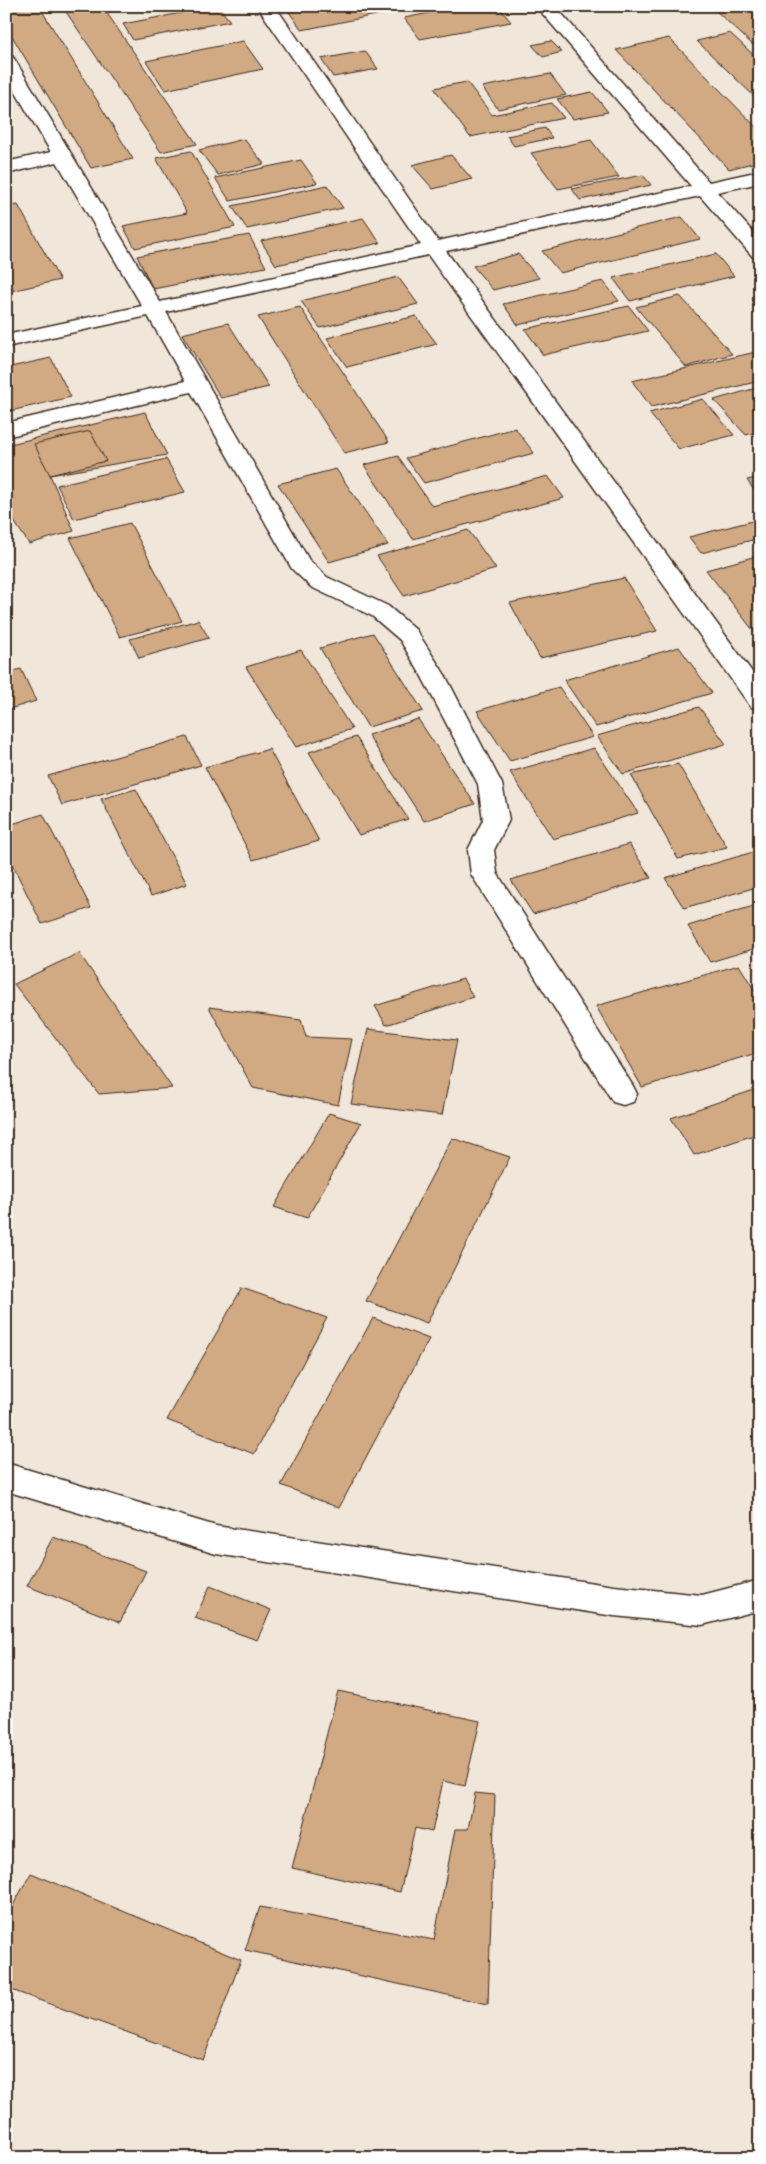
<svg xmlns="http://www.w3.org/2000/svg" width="766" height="2164" viewBox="0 0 766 2164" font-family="'Gochi Hand',sans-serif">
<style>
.building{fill:#d1aa83;stroke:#3b2a1e}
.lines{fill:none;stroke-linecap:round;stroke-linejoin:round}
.minor-casing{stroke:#3b2a1e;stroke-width:3}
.minor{fill:#fff;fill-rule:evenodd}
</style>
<rect width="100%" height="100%" fill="#f1e6da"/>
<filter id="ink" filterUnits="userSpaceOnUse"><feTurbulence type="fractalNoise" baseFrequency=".02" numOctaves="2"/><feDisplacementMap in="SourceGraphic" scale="10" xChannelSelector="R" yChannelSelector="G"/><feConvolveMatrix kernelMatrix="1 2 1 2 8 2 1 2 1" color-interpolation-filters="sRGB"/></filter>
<g filter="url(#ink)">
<!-- building -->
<g class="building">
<polygon points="33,6 39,6 133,159 91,168 6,26 6,11"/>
<polygon points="62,6 102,6 197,144 161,152"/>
<polygon points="218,6 230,21 133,40 123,24"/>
<polygon points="277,6 306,6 281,11"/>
<polygon points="317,6 393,6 396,11 302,30 289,12"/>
<polygon points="465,6 498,6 511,22 420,39 404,18"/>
<polygon points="727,6 760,6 760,44 753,45 714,9"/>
<polygon points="730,33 760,61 760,102 697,41"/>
<polygon points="669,38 760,131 760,161 729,169 616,50"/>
<polygon points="243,41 263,69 165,90 146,61"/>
<polygon points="551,41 562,52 543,57 532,45"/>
<polygon points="365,51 378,69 333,77 321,59"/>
<polygon points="550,74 566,95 498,109 482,87"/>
<polygon points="467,82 492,115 552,103 564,118 470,137 434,88"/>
<polygon points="592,92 608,112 573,119 557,99"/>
<polygon points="545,128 552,138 514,146 507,136"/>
<polygon points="244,139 264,164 218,175 199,150"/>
<polygon points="591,140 619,177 558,189 531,153"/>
<polygon points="191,151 235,227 135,248 123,226 187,213 156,158"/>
<polygon points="451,155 472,179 433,189 412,165"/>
<polygon points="301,160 317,183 230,201 215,178"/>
<polygon points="643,175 651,185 580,200 572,189"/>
<polygon points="327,185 343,208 247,229 232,206"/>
<polygon points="18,205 60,280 6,292 6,207"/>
<polygon points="682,217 700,239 560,273 542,251"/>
<polygon points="363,218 380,243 276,265 261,241"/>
<polygon points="249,235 266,267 153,289 137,256"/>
<polygon points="518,254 539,278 493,290 473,266"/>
<polygon points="716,254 734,276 630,301 613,278"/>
<polygon points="398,277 418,304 320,328 301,301"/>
<polygon points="603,281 619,301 518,325 503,304"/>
<polygon points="680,296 732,354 686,367 636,307"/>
<polygon points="629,306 648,331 543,355 525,329"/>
<polygon points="300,307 389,442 344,453 258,317"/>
<polygon points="416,316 437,344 347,367 327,338"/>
<polygon points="228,323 269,387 221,398 182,334"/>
<polygon points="760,351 760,381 651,407 632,381"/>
<polygon points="51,358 71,397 6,412 6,368"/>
<polygon points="760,387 760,431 746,435 714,400"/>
<polygon points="703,399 734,435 679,449 649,413"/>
<polygon points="145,412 167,455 50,475 74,531 29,544 6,509 6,445"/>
<polygon points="515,428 534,453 424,483 406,458"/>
<polygon points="90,431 106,461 50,475 34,444"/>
<polygon points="398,456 432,506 548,476 564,498 413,539 364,465"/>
<polygon points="166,459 185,492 74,519 57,485"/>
<polygon points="336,469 388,545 329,562 278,484"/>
<polygon points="760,477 760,499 747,480"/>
<polygon points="760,519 760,538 701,553 689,537"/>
<polygon points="130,523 182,621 120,637 70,538"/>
<polygon points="468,530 496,569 404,596 377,556"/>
<polygon points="760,555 760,639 706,570"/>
<polygon points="624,578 657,631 540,658 510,603"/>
<polygon points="198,620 209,638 139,658 130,639"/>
<polygon points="373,633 423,711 368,727 320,648"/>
<polygon points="679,647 712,693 596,727 564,680"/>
<polygon points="301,650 352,729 296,747 246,667"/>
<polygon points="21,669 36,701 6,710 6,673"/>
<polygon points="559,687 593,737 510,761 477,711"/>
<polygon points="699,707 726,744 623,774 597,736"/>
<polygon points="418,719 475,804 424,821 368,735"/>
<polygon points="187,737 201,765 62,805 48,776"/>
<polygon points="356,737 408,819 359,835 309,752"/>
<polygon points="594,748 638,813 553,839 510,772"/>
<polygon points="269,749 319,841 253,860 205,767"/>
<polygon points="678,764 727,847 678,859 631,775"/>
<polygon points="136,789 187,884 151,896 101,799"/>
<polygon points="43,814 91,908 42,924 6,852 6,826"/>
<polygon points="629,844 651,878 533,914 511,880"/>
<polygon points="760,850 760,886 684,908 665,878"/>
<polygon points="760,904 760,947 710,962 688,926"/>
<polygon points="79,953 172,1088 99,1094 14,984"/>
<polygon points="739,965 760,999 760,1052 642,1087 596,1006"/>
<polygon points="463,979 473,997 386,1025 375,1006"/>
<polygon points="209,1007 301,1020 306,1037 352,1039 338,1105 253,1088"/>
<polygon points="368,1029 457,1040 442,1115 351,1104"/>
<polygon points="760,1088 760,1133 694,1155 671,1118"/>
<polygon points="329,1113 361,1123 307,1218 274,1207"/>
<polygon points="452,1138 510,1157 427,1323 366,1301"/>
<polygon points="242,1288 327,1318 254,1454 167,1420"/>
<polygon points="373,1318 429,1339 339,1508 281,1485"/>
<polygon points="53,1537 146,1571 120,1622 27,1586"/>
<polygon points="210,1586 271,1610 257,1640 195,1618"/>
<polygon points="338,1691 480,1721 465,1786 443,1781 432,1832 415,1828 400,1892 292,1868"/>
<polygon points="475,1793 495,1795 488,2004 245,1950 260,1907 434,1940 455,1829 468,1829"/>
<polygon points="31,1873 241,1960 203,2060 6,1988 6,1918"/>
</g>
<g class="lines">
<defs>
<g id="minor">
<polygon points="257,6 275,6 438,241 691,186 536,6 555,6 709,182 760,171 760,183 717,192 760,240 760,259 753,257 700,196 446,251 760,683 760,709 751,707 428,255 166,312 309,560 327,577 388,606 416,630 445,675 502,784 509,820 494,850 497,873 633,1086 637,1094 633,1102 623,1105 613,1102 471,874 468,850 483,820 478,784 421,675 400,640 372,616 311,587 292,569 191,392 6,437 6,423 185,381 148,316 6,347 6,335 142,306 57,162 6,174 6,162 51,152 6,76 6,55 12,56 15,60 160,302 421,245"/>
<polygon points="6,1463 216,1526 614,1586 702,1595 760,1580 760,1610 702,1625 614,1616 216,1554 6,1491"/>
</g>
</defs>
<!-- minor casing -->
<use href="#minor" class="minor-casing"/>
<!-- minor -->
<use href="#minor" class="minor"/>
</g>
</g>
<!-- margin -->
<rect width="766" height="2164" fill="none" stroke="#fff" stroke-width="25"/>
<rect x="12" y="12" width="741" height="2139" fill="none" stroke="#3b2a1e" stroke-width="2" filter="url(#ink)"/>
</svg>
